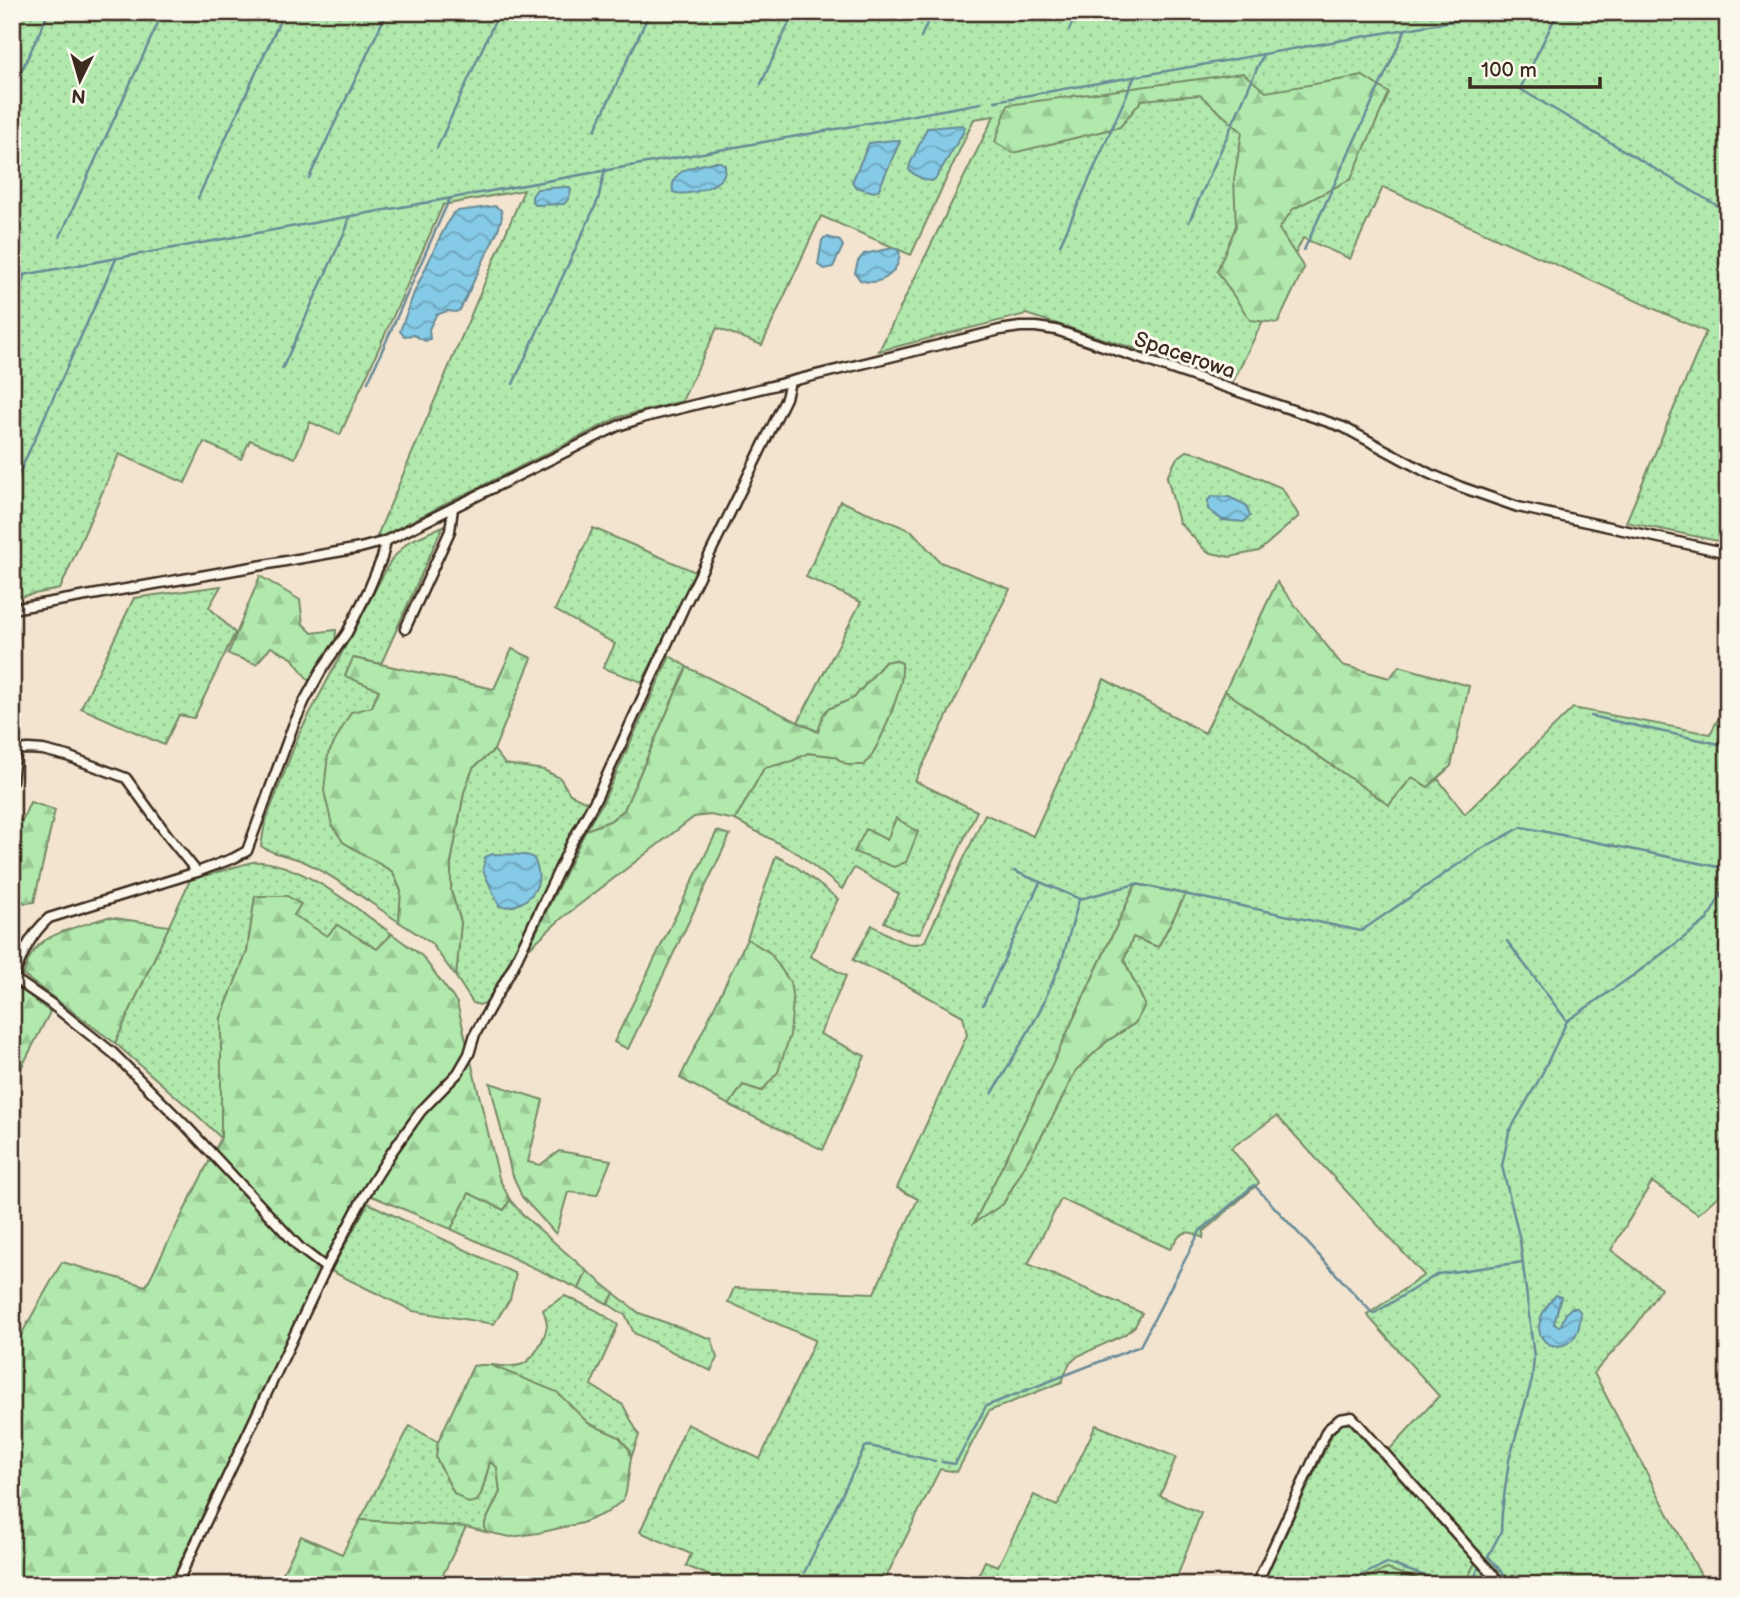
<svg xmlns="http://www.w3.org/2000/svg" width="1740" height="1597" viewBox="0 0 1740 1597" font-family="'Balsamiq Sans',sans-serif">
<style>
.grass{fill:url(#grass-dots);stroke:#768a66;stroke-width:2;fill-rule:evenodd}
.forest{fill:url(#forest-firs);stroke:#768a66;stroke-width:2}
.water{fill:url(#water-waves);stroke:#678a96;stroke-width:2}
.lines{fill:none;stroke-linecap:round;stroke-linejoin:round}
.stream{stroke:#678a96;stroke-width:2.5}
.street-casing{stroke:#3b2a1e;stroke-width:13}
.street{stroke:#fbf7ec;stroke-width:8}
.labels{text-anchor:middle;stroke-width:6;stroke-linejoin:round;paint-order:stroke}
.street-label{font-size:21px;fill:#3b2a1e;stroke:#fbf7ec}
</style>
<defs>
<pattern id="grass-dots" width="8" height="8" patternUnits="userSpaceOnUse" patternTransform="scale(1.75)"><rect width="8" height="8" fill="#b1e9ad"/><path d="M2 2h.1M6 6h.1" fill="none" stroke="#99c894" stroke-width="1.8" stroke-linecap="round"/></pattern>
<pattern id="forest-firs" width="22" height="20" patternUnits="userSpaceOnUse" patternTransform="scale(1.75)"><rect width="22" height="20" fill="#b1e9ad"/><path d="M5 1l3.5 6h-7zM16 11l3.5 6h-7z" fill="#99c894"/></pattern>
<pattern id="water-waves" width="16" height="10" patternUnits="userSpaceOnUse" patternTransform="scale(1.75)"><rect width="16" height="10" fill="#85cae6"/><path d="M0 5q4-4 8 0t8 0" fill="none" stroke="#6ea4ba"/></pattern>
</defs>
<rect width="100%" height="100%" fill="#f3e4d0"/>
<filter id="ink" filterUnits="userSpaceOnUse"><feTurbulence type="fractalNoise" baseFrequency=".0143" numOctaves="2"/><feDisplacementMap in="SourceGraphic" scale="14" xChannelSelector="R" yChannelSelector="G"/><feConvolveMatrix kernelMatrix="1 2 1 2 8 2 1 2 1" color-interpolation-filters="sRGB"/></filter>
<g filter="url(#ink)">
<!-- grass -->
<g class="grass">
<polygon points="12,12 1728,12 1728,543 1626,522 1706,332 1383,187 1350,259 1303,238 1234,380 1026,314 879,351 994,116 974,119 911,255 821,216 762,345 717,328 682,401 619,417 382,536 377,536 524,190 443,205 340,435 310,422 295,458 250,440 241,459 204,442 185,483 119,454 60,589 12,598"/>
<polygon points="1187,451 1200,454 1282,488 1299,516 1259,551 1230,557 1207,552 1179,522 1167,477 1177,458"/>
<path d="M840,501L912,531L940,562L1010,589L915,781L977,811L921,932C909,938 895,927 884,922L899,894L854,868L842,889L799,854L735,820L764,768L792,761L808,753L833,756L848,765L885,727L901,681L902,663L885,662L854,698L828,709L823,716L819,732L798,722L861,602L806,577Z"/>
<path d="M443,526L381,664L354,658L379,689L372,707L343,842L393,872L401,891L399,922C369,902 339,879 307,863C292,855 274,856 261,846L265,823L299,734L391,560L408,542Z"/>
<polygon points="593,528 698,573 642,682 603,668 615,644 555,610"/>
<polygon points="221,586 209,607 235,633 194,718 179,715 164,745 81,708 134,598"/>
<polygon points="670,656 687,667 624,810 610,821 586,830 603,802"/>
<path d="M1104,679L1205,733L1225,691L1389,805L1412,777L1428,787L1438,779L1465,814L1573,708L1710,734L1728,701V1187L1698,1214L1652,1182L1611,1250L1661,1288L1635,1327L1594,1373L1706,1585H1510L1389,1450L1439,1396L1367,1315L1424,1275L1277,1116L1231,1148L1259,1183L1204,1231L1203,1238C1185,1227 1180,1233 1170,1249L1061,1199L1028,1264L1142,1313L1135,1326L1124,1335L1078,1356L1069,1364L1062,1382L989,1411L957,1472L940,1469L882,1585H732L686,1566L691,1554L640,1532L687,1424L760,1459L815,1340L728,1302L734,1288L874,1293L918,1199L897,1188L967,1035L963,1016L906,985L853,960L872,925C886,933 909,951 925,941L985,814L1033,836ZM1136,884L1186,894L1158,947L1133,937L1124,960L1145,1005L1135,1023L1106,1042L1076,1070L1054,1114L1003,1204L975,1222L1048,1074Z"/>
<polygon points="494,750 505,764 544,770 560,778 570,794 587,802 498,984 485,1003 479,1005 473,1003 456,977 461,922 451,891 451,863 464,792 473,768"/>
<polygon points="776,856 794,865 838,899 810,956 846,976 820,1034 865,1056 823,1150 729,1105 743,1085 762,1091 770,953 747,939"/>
<path d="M252,862C298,859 356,908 392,934L377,949L337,925L328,937L293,915L255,896L247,952L221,1018V1138L197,1115L115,1043L190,880Z"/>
<polygon points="469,1193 504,1210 510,1200 524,1216 587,1271 579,1289 451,1229"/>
<polygon points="368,1203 516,1274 510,1299 494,1324 413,1311 331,1271"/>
<polygon points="614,1293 639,1313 712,1339 717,1358 711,1371 634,1333 626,1316 608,1304"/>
<path d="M565,1296L598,1311L618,1325L591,1385L623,1405L639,1435L631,1458L629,1449L619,1437L588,1423L556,1392L490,1365C500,1366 514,1368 523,1364C534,1359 545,1338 547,1326C547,1321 545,1315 543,1310Z"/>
<polygon points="1343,1423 1350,1424 1475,1563 1464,1585 1435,1585 1387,1569 1366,1578 1368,1585 1262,1585 1333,1433"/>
<polygon points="1096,1425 1176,1457 1160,1496 1201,1513 1174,1585 986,1585 976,1580 985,1561 998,1566 1034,1495 1057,1506"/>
<polygon points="410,1426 438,1442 436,1458 454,1493 481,1494 490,1462 497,1467 500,1492 485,1523 485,1532 466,1527 360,1520"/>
</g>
<!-- forest -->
<g class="forest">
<polygon points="1243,73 1266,92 1363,76 1389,93 1351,179 1293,209 1279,229 1304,268 1278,323 1250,320 1217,271 1236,226 1234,179 1242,132 1200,95 1142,100 1120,127 1013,153 995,142 1008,105"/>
<polygon points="260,576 300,600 303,624 312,633 336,630 335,644 309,681 292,658 271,647 256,664 228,654"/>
<polygon points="1277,582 1342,665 1390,678 1399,666 1469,686 1451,766 1428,787 1412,777 1389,805 1225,691"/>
<polygon points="512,649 532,658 494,750 473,768 464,792 451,863 451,891 461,922 456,977 431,943 399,922 401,891 393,872 343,842 332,825 324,791 328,754 351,712 372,707 379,690 345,676 353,658 494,689"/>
<path d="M894,660L902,663C902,669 902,675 901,681C897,700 878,752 864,765H848L833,756L808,753L792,761L764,768L735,820L710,815L694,817L562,918L528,949L586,830L610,821L624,810L687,667L818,732L823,715L828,709L854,698L885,662Z"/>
<polygon points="30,802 55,810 34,902 25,903 12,896 12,818 22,821"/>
<polygon points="896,818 918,832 906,862 894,867 854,852 866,829 887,840"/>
<polygon points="717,831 730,835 628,1049 614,1042"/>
<polygon points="1136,884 1186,894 1158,947 1133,937 1124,960 1145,1005 1135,1023 1106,1042 1076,1070 1054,1114 1003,1204 974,1223 1048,1074"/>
<polygon points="255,896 287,896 301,904 294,915 327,936 337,925 377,949 392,934 422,956 457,1003 499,1178 510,1200 504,1210 469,1193 451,1229 360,1191 169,1585 12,1585 12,1351 62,1262 146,1286 221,1138 221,1018 247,952"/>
<path d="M108,917L169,926L115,1043L23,975C27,964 30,953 39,945C52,932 90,923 108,917Z"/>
<polygon points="747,939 770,953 790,982 793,1000 790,1035 778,1072 762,1091 743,1085 729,1105 680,1078"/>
<polygon points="18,987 50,1012 12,1086 12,1001"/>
<polygon points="490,1083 543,1100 528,1162 540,1165 559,1151 611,1160 597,1195 568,1192 556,1234 522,1197 511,1171"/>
<polygon points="587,1271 614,1293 608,1304 579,1289"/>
<polygon points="480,1365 490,1365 557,1392 588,1423 619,1437 629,1449 631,1458 626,1492 623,1500 608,1512 582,1523 538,1533 511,1537 485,1532 485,1523 500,1492 497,1467 490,1462 481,1494 477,1501 468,1503 454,1493 436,1458 438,1442 473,1366"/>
<polygon points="360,1520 466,1527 438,1585 277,1585 301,1536 342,1554"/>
<polygon points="1475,1563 1494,1585 1464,1585"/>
<polygon points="1387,1569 1435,1585 1368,1585 1366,1578"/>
</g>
<!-- water -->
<g class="water">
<path d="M962,125L965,127L964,131L936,178L932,181C925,181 914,175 909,170L910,164L927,128Z"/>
<polygon points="894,140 900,141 879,189 874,192 855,187 852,182 869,143"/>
<path d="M713,162H720L725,165C725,170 726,172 723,176C716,188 685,197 673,192C669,169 696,166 713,162Z"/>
<polygon points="565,187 569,187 571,190 569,198 564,204 535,205 532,202 532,196 537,189"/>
<polygon points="495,206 501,210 502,217 498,230 460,310 456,312 447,311 436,315 429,329 430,339 425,341 414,335 404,336 400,331 414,293 439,239 453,213 458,211"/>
<polygon points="828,237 840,241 843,246 833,267 825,269 818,265 822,241 824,238"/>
<path d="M893,248L899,250C902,263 891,278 878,281C872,283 866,282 860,280L855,273L858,261L864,254Z"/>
<polygon points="1213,496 1229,497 1246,505 1250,516 1244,522 1222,520 1208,509 1208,500"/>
<path d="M493,854C502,855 525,853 532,857C535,859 536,863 537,867C545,890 521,911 499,906L483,870L485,857Z"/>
<path d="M1556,1295L1561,1297L1554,1324L1558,1326L1561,1325L1566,1313L1571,1308H1577L1581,1313C1580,1319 1580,1325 1578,1330C1566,1363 1512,1341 1556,1295Z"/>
</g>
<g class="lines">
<!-- stream -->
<g class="stream">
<polyline points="1558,12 1520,89 1728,212"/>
<polyline points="1069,30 1077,12"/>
<polyline points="921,37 932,12"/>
<polyline points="761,84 794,12"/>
<polyline points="12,91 49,12"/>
<polyline points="995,101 1504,12"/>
<polyline points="595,130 650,12"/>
<polyline points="437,148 499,12"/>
<polyline points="309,178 387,12"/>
<polyline points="198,198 284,12"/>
<polyline points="1189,222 1263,55"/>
<polyline points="60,237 163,12"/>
<polyline points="1060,245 1135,76"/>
<polyline points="1304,250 1405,31"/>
<polyline points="12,277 981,103"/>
<polyline points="12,308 25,275"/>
<polyline points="282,369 347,227 349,217"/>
<polyline points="368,382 449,200"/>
<polyline points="513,384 598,200 605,169"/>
<polyline points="12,489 116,259"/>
<polyline points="1591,716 1728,746"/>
<polyline points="1014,871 1080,899 1136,884 1361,931 1479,850 1522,827 1728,869"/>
<polyline points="1507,941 1567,1021"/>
<polyline points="983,1005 1040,882"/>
<polyline points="992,1094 1039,1013 1062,960 1079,900"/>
<polyline points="942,1462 955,1464 986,1406 1140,1346 1200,1231 1254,1185 1373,1314 1438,1274 1523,1262"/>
<polyline points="804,1573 865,1447 869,1446 935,1461"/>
<polyline points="1342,1585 1387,1563 1451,1585"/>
<polyline points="1472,1585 1478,1569"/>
<polyline points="1513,1585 1488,1556 1501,1532 1502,1512 1509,1460 1532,1380 1534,1357 1520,1240 1502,1166 1509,1132 1540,1078 1567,1021 1638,972 1707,920 1728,882"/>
</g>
<defs>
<g id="street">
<polyline points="12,609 360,548 386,541 408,530 618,426 645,417 1000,330 1020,327 1036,327 1056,330 1343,427 1428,473 1461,487 1518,507 1728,553"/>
<polyline points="405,629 450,531 453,508"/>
<polyline points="12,750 29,749 43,750 67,756 126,778 168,836 197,872"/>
<polyline points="12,781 16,749"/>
<polyline points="12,977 50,1003 113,1053 187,1127 300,1248 326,1268"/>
<path d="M12,981C22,956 28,937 49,918L197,872L234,858L247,851L293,726L305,700L322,669L347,633L369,589L382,558L386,541"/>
<polyline points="176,1585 326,1268 364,1196 391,1153 421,1111 458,1073 469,1054 475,1034 513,967 572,842 597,797 683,609 786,398 790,382"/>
<polyline points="1256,1585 1327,1430 1340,1419 1352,1417 1502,1585"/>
</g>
</defs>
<!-- street casing -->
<use href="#street" class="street-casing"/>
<!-- street -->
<use href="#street" class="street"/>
</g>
</g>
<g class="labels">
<!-- street labels -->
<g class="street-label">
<text transform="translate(1185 355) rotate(19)" y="7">Spacerowa</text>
</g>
</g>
<!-- margin -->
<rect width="1740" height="1597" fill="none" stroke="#fbf7ec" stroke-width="42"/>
<rect x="21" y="21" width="1698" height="1555" fill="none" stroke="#3b2a1e" stroke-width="2.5" filter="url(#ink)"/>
<!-- north arrow -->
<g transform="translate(80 80) rotate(185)" stroke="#fbf7ec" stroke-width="5" paint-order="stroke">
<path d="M0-5L12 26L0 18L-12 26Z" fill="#3b2a1e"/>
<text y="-10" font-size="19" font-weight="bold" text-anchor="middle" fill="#3b2a1e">N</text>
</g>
<!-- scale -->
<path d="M1470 77v10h130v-10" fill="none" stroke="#3b2a1e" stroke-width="3.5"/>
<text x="1481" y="77" font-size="21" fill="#3b2a1e" stroke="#fbf7ec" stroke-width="5" paint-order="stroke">100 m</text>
</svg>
